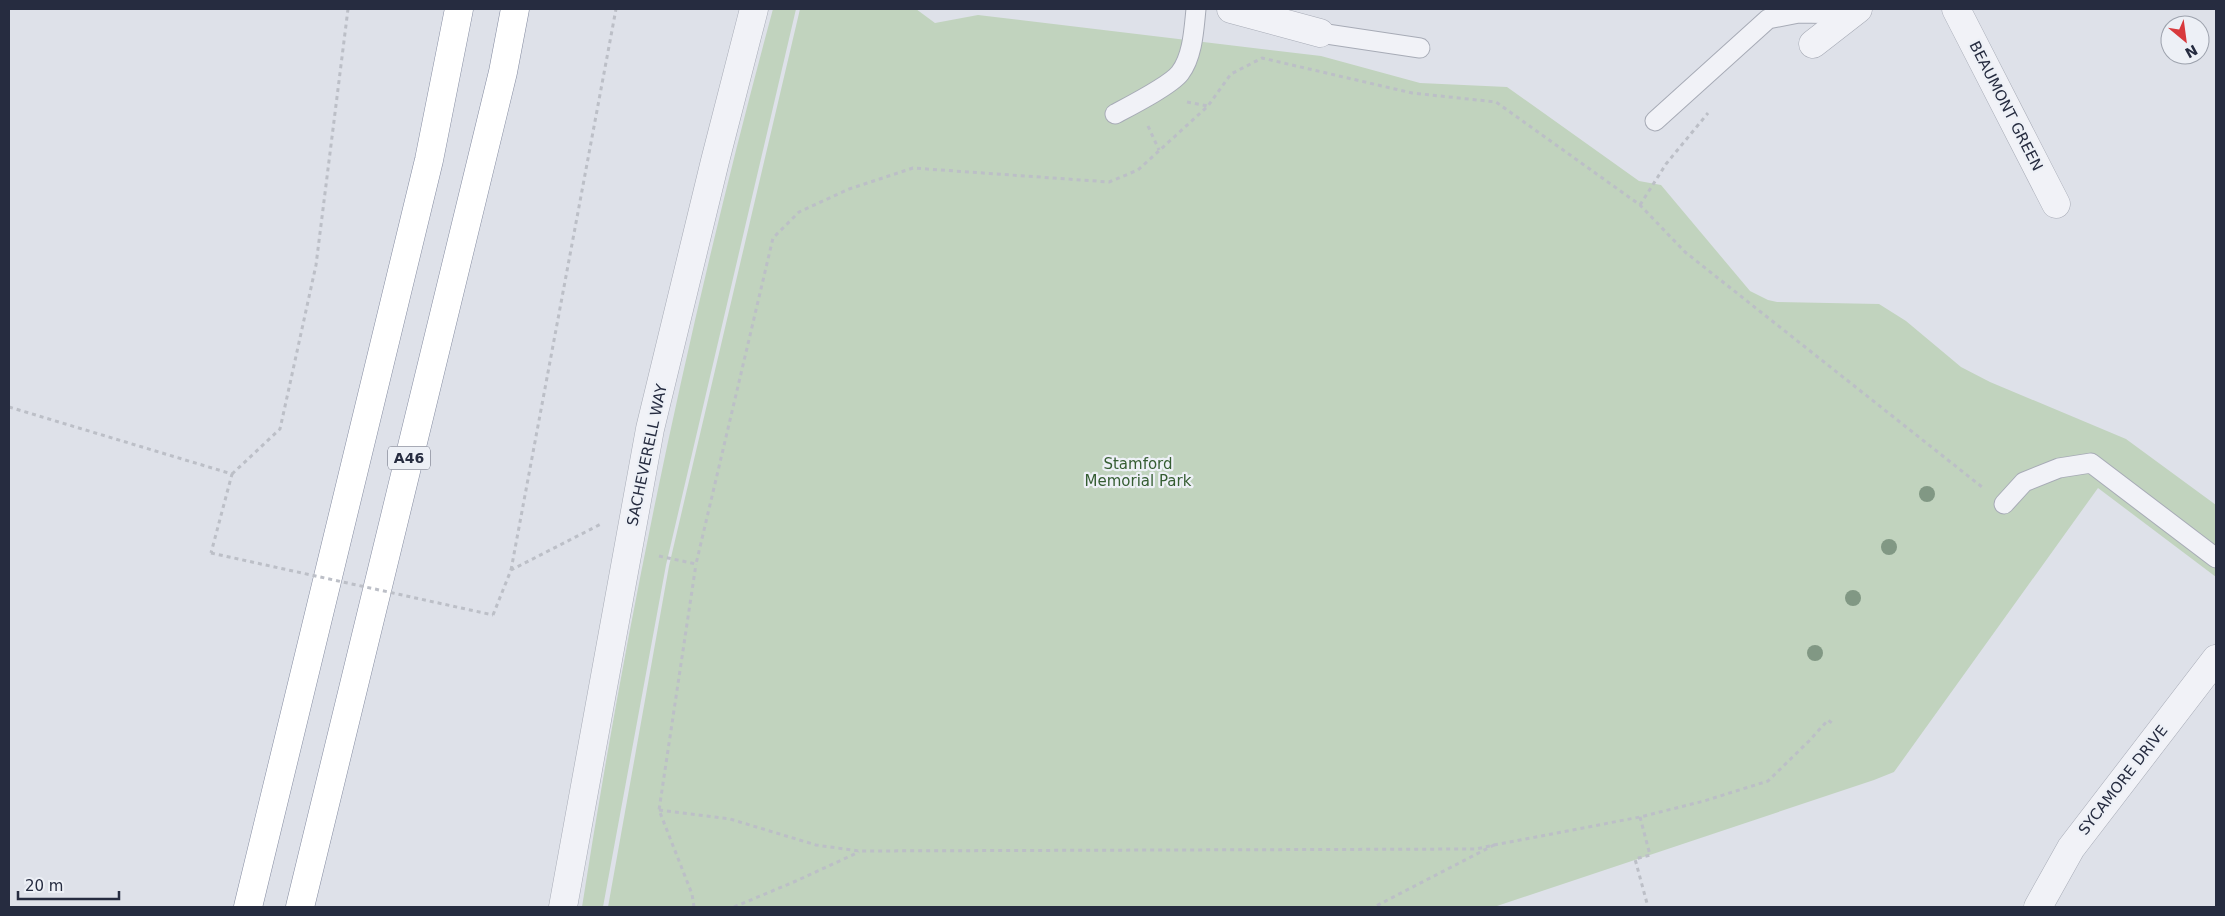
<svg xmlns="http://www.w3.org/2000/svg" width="2225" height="916" viewBox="0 0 2225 916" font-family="'DejaVu Sans',sans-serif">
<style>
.green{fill:#c1d3be}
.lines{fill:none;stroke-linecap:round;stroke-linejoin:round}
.service-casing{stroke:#a7abb6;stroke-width:21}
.minor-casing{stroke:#a7abb6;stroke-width:29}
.tertiary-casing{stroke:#a7abb6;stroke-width:29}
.trunk-casing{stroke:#848ba0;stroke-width:29}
.path{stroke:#bcbfc7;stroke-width:3;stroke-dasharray:4 4;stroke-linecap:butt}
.service{stroke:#f1f2f7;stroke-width:19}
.minor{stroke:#f1f2f7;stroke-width:28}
.tertiary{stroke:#f1f2f7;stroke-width:28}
.trunk{stroke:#fff;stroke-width:28}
.path-bridge{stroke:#bcbfc7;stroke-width:3;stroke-dasharray:4 4;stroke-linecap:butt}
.tree{fill:#819884}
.labels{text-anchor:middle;stroke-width:4.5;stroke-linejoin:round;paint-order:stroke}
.shield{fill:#edf0f6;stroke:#626777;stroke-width:1}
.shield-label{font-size:14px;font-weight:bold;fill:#262c40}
.street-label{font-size:15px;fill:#262c40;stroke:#edf0f6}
.park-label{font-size:15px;fill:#355d32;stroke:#edf0f6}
</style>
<rect width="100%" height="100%" fill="#dee1e9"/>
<!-- green -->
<g class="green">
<path d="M773,9H796L666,565L603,907H582C629,605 693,304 773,9Z"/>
<polygon points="800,9 916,9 935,23 978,15 1321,56 1420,83 1507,87 1639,181 1661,185 1750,291 1768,300 1777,302 1879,304 1906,321 1961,367 1990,382 2126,439 2216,505 2216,577 2098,488 1894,772 1874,780 1494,907 608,907 669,566"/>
</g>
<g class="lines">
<defs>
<g id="service">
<polyline points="1320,33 1420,48"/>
<path d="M1115,114C1130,106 1171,85 1180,73C1193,56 1194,28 1196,9"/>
<polyline points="1655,121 1768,19 1799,13 1848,14"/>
<polyline points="2004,504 2024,482 2059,468 2091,463 2216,558"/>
</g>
<g id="minor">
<polyline points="1231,9 1320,33"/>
<polyline points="1956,9 2056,204"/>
<polyline points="1813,44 1858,9"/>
<polyline points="2038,907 2071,848 2216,659"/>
</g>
<polyline id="tertiary" points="563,907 650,429 715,161 754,9"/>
<g id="trunk">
<polyline points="248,907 429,160 459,9"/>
<polyline points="300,907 503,72 515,9"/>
</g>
</defs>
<!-- service casing -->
<use href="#service" class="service-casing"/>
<!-- minor casing -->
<use href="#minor" class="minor-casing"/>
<!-- tertiary casing -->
<use href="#tertiary" class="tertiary-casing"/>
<!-- trunk casing -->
<use href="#trunk" class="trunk-casing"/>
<!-- path -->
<g class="path">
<polyline points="1187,102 1208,106"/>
<polyline points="1148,126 1159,150"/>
<polyline points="1640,205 1666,164 1708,113"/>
<polyline points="9,407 232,474 211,553"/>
<polyline points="232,474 280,429 316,265 348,9"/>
<polyline points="659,556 696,564 773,238 799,212 849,189 913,168 1109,182 1138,170 1208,106 1231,74 1262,58 1412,93 1496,102 1640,205 1685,252 1982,487"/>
<polyline points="511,570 616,9"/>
<polyline points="493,615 511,570 601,524"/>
<polyline points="659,810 730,819 816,845 859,851 1476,849 1494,845 1374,907"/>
<polyline points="1640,817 1650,855 1635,859 1648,907"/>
<polyline points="1494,845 1640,817 1704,801 1768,781 1809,741 1828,720 1833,724"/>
<polyline points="694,907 692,894 659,810 696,564"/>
<polyline points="734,907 796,881 859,852"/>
</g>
<!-- service -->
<use href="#service" class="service"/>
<!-- minor -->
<use href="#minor" class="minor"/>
<!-- tertiary -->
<use href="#tertiary" class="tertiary"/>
<!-- trunk -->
<use href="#trunk" class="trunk"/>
<!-- path-bridge -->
<polyline class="path-bridge" points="211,553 493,615"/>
</g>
<!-- trees -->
<g class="tree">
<circle cx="1927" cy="494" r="8"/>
<circle cx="1889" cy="547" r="8"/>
<circle cx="1853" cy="598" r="8"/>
<circle cx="1815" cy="653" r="8"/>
</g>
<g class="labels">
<!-- shield labels -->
<rect class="shield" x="388" y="446.5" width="42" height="23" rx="4"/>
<g class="shield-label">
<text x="409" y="463">A46</text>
</g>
<!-- street labels -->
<g class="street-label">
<text transform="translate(2006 106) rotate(63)" y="5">BEAUMONT GREEN</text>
<text transform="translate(647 455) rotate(-78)" y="5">SACHEVERELL WAY</text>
<text transform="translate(2123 780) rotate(-52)" y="5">SYCAMORE DRIVE</text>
</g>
<!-- park labels -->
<g class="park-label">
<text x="1138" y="469">Stamford<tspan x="1138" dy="17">Memorial Park</tspan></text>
</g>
</g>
<!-- border -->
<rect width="2225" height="916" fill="none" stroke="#262c40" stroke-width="20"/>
<!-- north arrow -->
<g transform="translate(2185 40) rotate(151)"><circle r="24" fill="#edf0f6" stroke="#9da2ad"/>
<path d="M0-4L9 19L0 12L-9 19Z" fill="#d8393c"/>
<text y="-8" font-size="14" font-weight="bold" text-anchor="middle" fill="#262c40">N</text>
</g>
<!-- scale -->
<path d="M18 891v8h101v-8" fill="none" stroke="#262c40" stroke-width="2.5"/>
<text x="25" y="891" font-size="15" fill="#262c40" stroke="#edf0f6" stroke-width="4" paint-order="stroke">20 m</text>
</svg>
